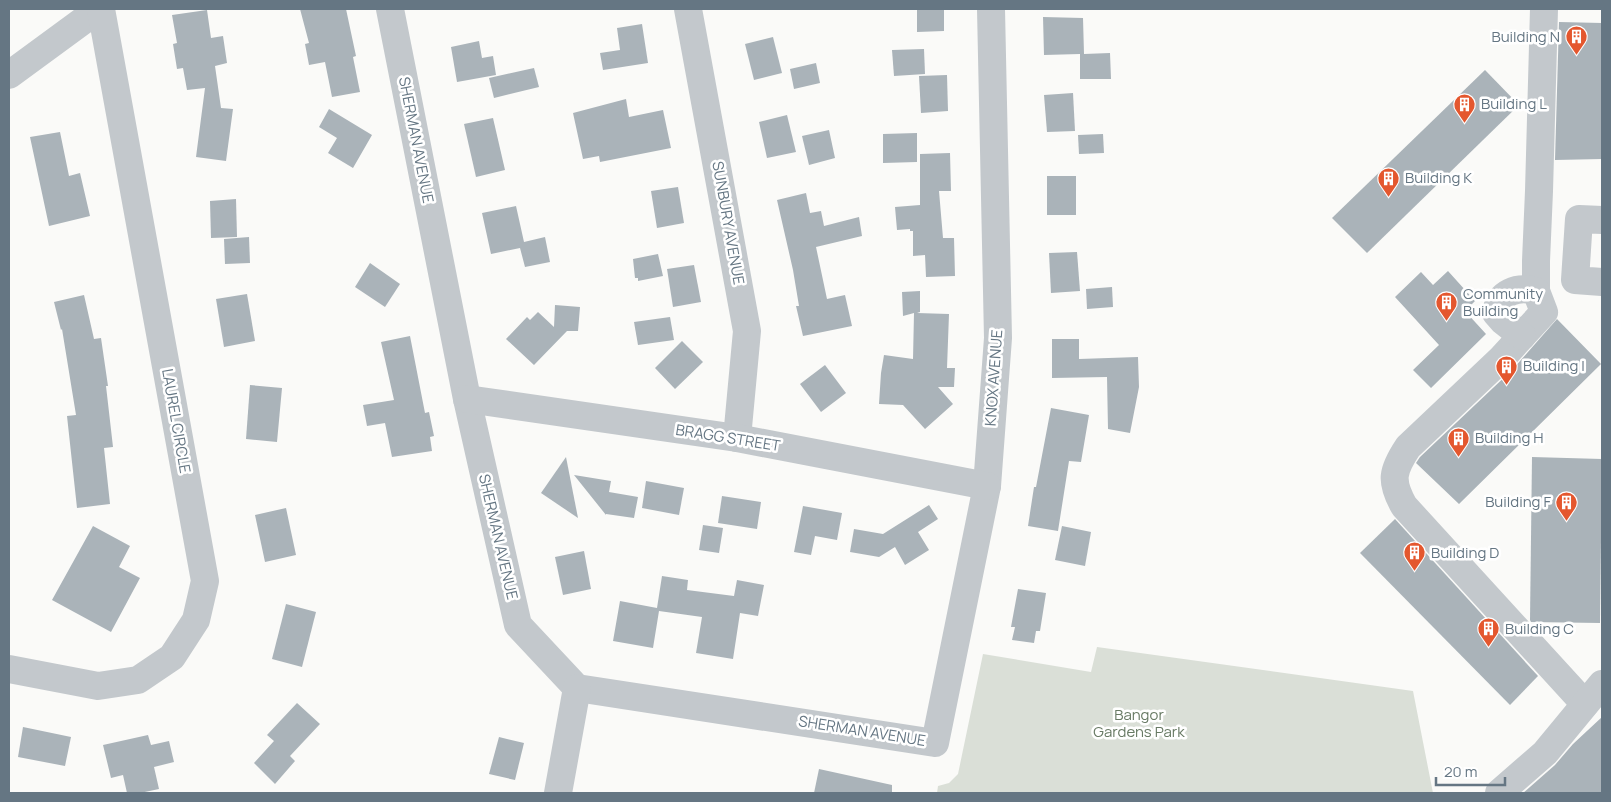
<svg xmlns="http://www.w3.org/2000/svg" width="1611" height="802" viewBox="0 0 1611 802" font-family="Manrope,sans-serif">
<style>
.green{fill:#dadfd7}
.building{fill:#aab3b9}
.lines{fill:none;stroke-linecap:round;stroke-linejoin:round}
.minor{stroke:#c3c8cc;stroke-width:28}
.labels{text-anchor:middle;stroke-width:5;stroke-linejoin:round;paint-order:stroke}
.poi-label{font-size:15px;fill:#657683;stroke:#fff;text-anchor:start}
.street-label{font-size:15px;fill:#657683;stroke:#fff}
.park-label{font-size:15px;fill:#687a64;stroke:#fff}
</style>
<rect width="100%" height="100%" fill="#fafaf8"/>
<!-- green -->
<polygon class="green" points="1097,647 1413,691 1433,793 937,793 938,786 949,783 958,774 983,654 1091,672"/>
<!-- building -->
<g class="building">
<polygon points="300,9 346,9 356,56 353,57 360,92 332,97 325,62 309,65 305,44 309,43"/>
<polygon points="917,9 944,9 944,31 917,32"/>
<polygon points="207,10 211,38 223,36 227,63 215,66 221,108 233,109 226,161 196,157 205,88 187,90 183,68 177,69 173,44 177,43 172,15"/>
<polygon points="1043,17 1083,18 1084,54 1110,53 1111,79 1080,79 1080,54 1044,55"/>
<polygon points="1559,22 1602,23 1602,159 1555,160"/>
<polygon points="642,24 648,63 603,70 600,53 620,50 617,28"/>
<polygon points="773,37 782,73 754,80 745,44"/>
<polygon points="479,41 482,58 493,56 496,75 457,82 451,47"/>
<polygon points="924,49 925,74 894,76 892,50"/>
<polygon points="816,63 820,83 794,89 790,69"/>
<polygon points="534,68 539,87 494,98 489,78"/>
<polygon points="1485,70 1519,105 1367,253 1332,218"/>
<polygon points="947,75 948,111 921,113 919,76"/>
<polygon points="1073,93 1075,131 1047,132 1044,95"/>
<polygon points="626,99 629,117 663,110 671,148 600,162 599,156 583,159 573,113"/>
<polygon points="329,109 372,135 353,168 328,153 337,138 319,127"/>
<polygon points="787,115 796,152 767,158 759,122"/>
<polygon points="493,118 505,170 476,177 464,124"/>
<polygon points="829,130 835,158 809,165 802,136"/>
<polygon points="60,132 69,176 80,173 90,216 49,226 30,137"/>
<polygon points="917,133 917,162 883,163 883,134"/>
<polygon points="1103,134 1104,153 1079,154 1078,135"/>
<polygon points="950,153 951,191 939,191 943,238 954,238 955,276 926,277 925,255 913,256 913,231 910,231 910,229 897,230 895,207 920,205 920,154"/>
<rect x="1047" y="176" width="29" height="39"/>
<polygon points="678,187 684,223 657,228 651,191"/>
<polygon points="806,193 810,213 821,211 824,226 859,217 862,236 816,247 827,299 845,295 852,326 803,336 796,306 799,306 793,270 777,200"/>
<polygon points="236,199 237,237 211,238 210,201"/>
<polygon points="516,206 524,242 545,237 550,262 525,267 520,248 491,254 482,213"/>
<polygon points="249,237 250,263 225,264 224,239"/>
<polygon points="1077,252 1080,291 1051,293 1049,253"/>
<polygon points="658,254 663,276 638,281 638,278 635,278 633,259"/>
<polygon points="370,263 400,284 385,307 355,287"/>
<polygon points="694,265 701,302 673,307 667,269"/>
<polygon points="1448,271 1475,301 1465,311 1486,334 1431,388 1413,370 1439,345 1395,297 1421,272 1433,285"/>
<polygon points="1112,287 1113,307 1087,309 1086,289"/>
<polygon points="920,291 920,312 917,313 949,314 947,368 955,368 954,387 938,387 953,404 925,429 903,405 879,404 881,373 884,355 913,359 914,313 903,316 902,292"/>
<polygon points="247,294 255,341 224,347 216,299"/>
<polygon points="84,295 94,339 101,338 108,386 106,386 113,447 104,448 110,504 77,508 67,416 76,415 62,329 61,330 54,302"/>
<polygon points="555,305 580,307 578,331 567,331 534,365 506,339 527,317 530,320 538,312 554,327"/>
<polygon points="670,317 674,340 638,345 634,322"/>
<polygon points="1557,319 1601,364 1459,504 1416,463 1420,457 1512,370"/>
<polygon points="410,336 425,413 429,412 434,436 430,437 432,451 392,457 385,423 367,426 363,405 394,400 381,342"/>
<polygon points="1052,339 1079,339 1079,359 1138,357 1139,387 1130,433 1108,429 1107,377 1052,378"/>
<polygon points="682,341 703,362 675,389 655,368"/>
<polygon points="825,365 846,393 821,412 800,384"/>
<polygon points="250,385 282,388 277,442 246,439"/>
<polygon points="1051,408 1089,415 1081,462 1069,461 1058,531 1028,526 1034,487 1036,487"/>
<polygon points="566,457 578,518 541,493"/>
<polygon points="1532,457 1602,459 1600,623 1531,622 1530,620"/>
<polygon points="574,475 611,481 609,492 638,497 634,518 606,514 606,515"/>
<polygon points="646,481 684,488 679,515 642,508"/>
<polygon points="722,496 761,502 757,529 718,523"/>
<polygon points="929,505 938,519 918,532 929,550 905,565 895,547 879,557 850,552 854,529 883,534"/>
<polygon points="803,506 842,513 837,540 815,536 811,555 794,552"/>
<polygon points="286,508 296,555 265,562 255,515"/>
<polygon points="1395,519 1538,676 1510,705 1360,553"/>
<polygon points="703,525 723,528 719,553 699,550"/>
<polygon points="93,526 130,546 119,567 140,578 111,632 52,600"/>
<polygon points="1062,526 1091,532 1085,566 1055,560"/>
<polygon points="584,551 591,589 563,595 555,557"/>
<polygon points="662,576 688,580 687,590 734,596 737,580 764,585 758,616 740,613 733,659 696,653 702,617 659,611 653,648 613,641 620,601 657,608"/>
<polygon points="1018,589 1046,593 1040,631 1036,631 1034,643 1012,640 1015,627 1011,627"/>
<polygon points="286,604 316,612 302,667 272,659"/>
<polygon points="297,703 320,724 290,756 295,761 275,784 254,763 274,741 267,735"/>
<polygon points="1602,717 1602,793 1523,793 1555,765 1573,744"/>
<polygon points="23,727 71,737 65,766 18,757"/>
<polygon points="148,735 151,745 169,741 174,762 154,767 159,789 140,793 127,793 123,775 111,778 103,745"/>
<polygon points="499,737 524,743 515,780 489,774"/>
<polygon points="819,769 892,785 892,793 814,793"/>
</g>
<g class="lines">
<!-- minor -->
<g class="minor">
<polyline points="390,9 467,399 518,625 577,688 935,743 987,486 998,338 991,9"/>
<polyline points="688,9 747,331 737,438"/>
<path d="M1544,9L1539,191L1536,261V291L1544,312L1501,359L1408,447C1392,471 1390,481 1404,506L1585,704"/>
<polyline points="9,75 99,9"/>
<polyline points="1602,220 1579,219 1575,280 1602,282"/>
<path d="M1522,336L1503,321L1496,313C1499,292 1517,286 1536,291"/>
<polyline points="467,399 737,438 987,486"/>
<polyline points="9,669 98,686 138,680 172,657 196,620 205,581 101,9"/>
<polyline points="558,793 577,688"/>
<polyline points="1499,793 1545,753 1602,684"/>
</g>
</g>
<!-- icons -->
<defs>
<symbol id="building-pin" viewBox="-11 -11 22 30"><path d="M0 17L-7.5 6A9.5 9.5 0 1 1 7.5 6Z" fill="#e4572e" stroke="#fff"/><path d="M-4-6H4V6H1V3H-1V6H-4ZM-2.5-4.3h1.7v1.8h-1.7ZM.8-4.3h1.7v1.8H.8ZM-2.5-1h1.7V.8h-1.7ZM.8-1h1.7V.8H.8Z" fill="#fff"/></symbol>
</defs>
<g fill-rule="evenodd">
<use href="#building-pin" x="1564" y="24" width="25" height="34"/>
<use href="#building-pin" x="1452" y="92" width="25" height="34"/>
<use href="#building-pin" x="1376" y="166" width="25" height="34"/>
<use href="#building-pin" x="1434" y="290" width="25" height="34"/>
<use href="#building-pin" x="1494" y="354" width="25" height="34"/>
<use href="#building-pin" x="1446" y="426" width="25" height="34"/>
<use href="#building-pin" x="1554" y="490" width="25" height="34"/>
<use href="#building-pin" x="1402" y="540" width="25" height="34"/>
<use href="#building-pin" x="1476" y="616" width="25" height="34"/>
</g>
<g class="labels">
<!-- poi labels -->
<g class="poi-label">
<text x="1560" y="42" text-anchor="end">Building N</text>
<text x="1481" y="109">Building L</text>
<text x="1405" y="183">Building K</text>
<text x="1463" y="299">Community<tspan x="1463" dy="17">Building</tspan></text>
<text x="1523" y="371">Building I</text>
<text x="1475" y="443">Building H</text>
<text x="1551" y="507" text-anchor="end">Building F</text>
<text x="1431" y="558">Building D</text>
<text x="1505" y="634">Building C</text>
</g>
<!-- street labels -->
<g class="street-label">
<text transform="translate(416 140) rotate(79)" y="5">SHERMAN AVENUE</text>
<text transform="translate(728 223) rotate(80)" y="5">SUNBURY AVENUE</text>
<text transform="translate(994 378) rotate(-86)" y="5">KNOX AVENUE</text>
<text transform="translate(176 421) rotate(80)" y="5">LAUREL CIRCLE</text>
<text transform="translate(728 438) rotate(9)" y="5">BRAGG STREET</text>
<text transform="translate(498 537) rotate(77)" y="5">SHERMAN AVENUE</text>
<text transform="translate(862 731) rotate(9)" y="5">SHERMAN AVENUE</text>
</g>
<!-- park labels -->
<g class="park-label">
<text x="1139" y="720">Bangor<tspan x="1139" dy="17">Gardens Park</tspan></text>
</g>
</g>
<!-- border -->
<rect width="1611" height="802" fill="none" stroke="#657683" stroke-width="20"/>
<!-- scale -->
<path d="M1436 777v8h69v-8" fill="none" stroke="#657683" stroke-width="2.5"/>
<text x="1444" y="777" font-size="15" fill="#657683" stroke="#ffffff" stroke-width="4" paint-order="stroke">20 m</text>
</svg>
